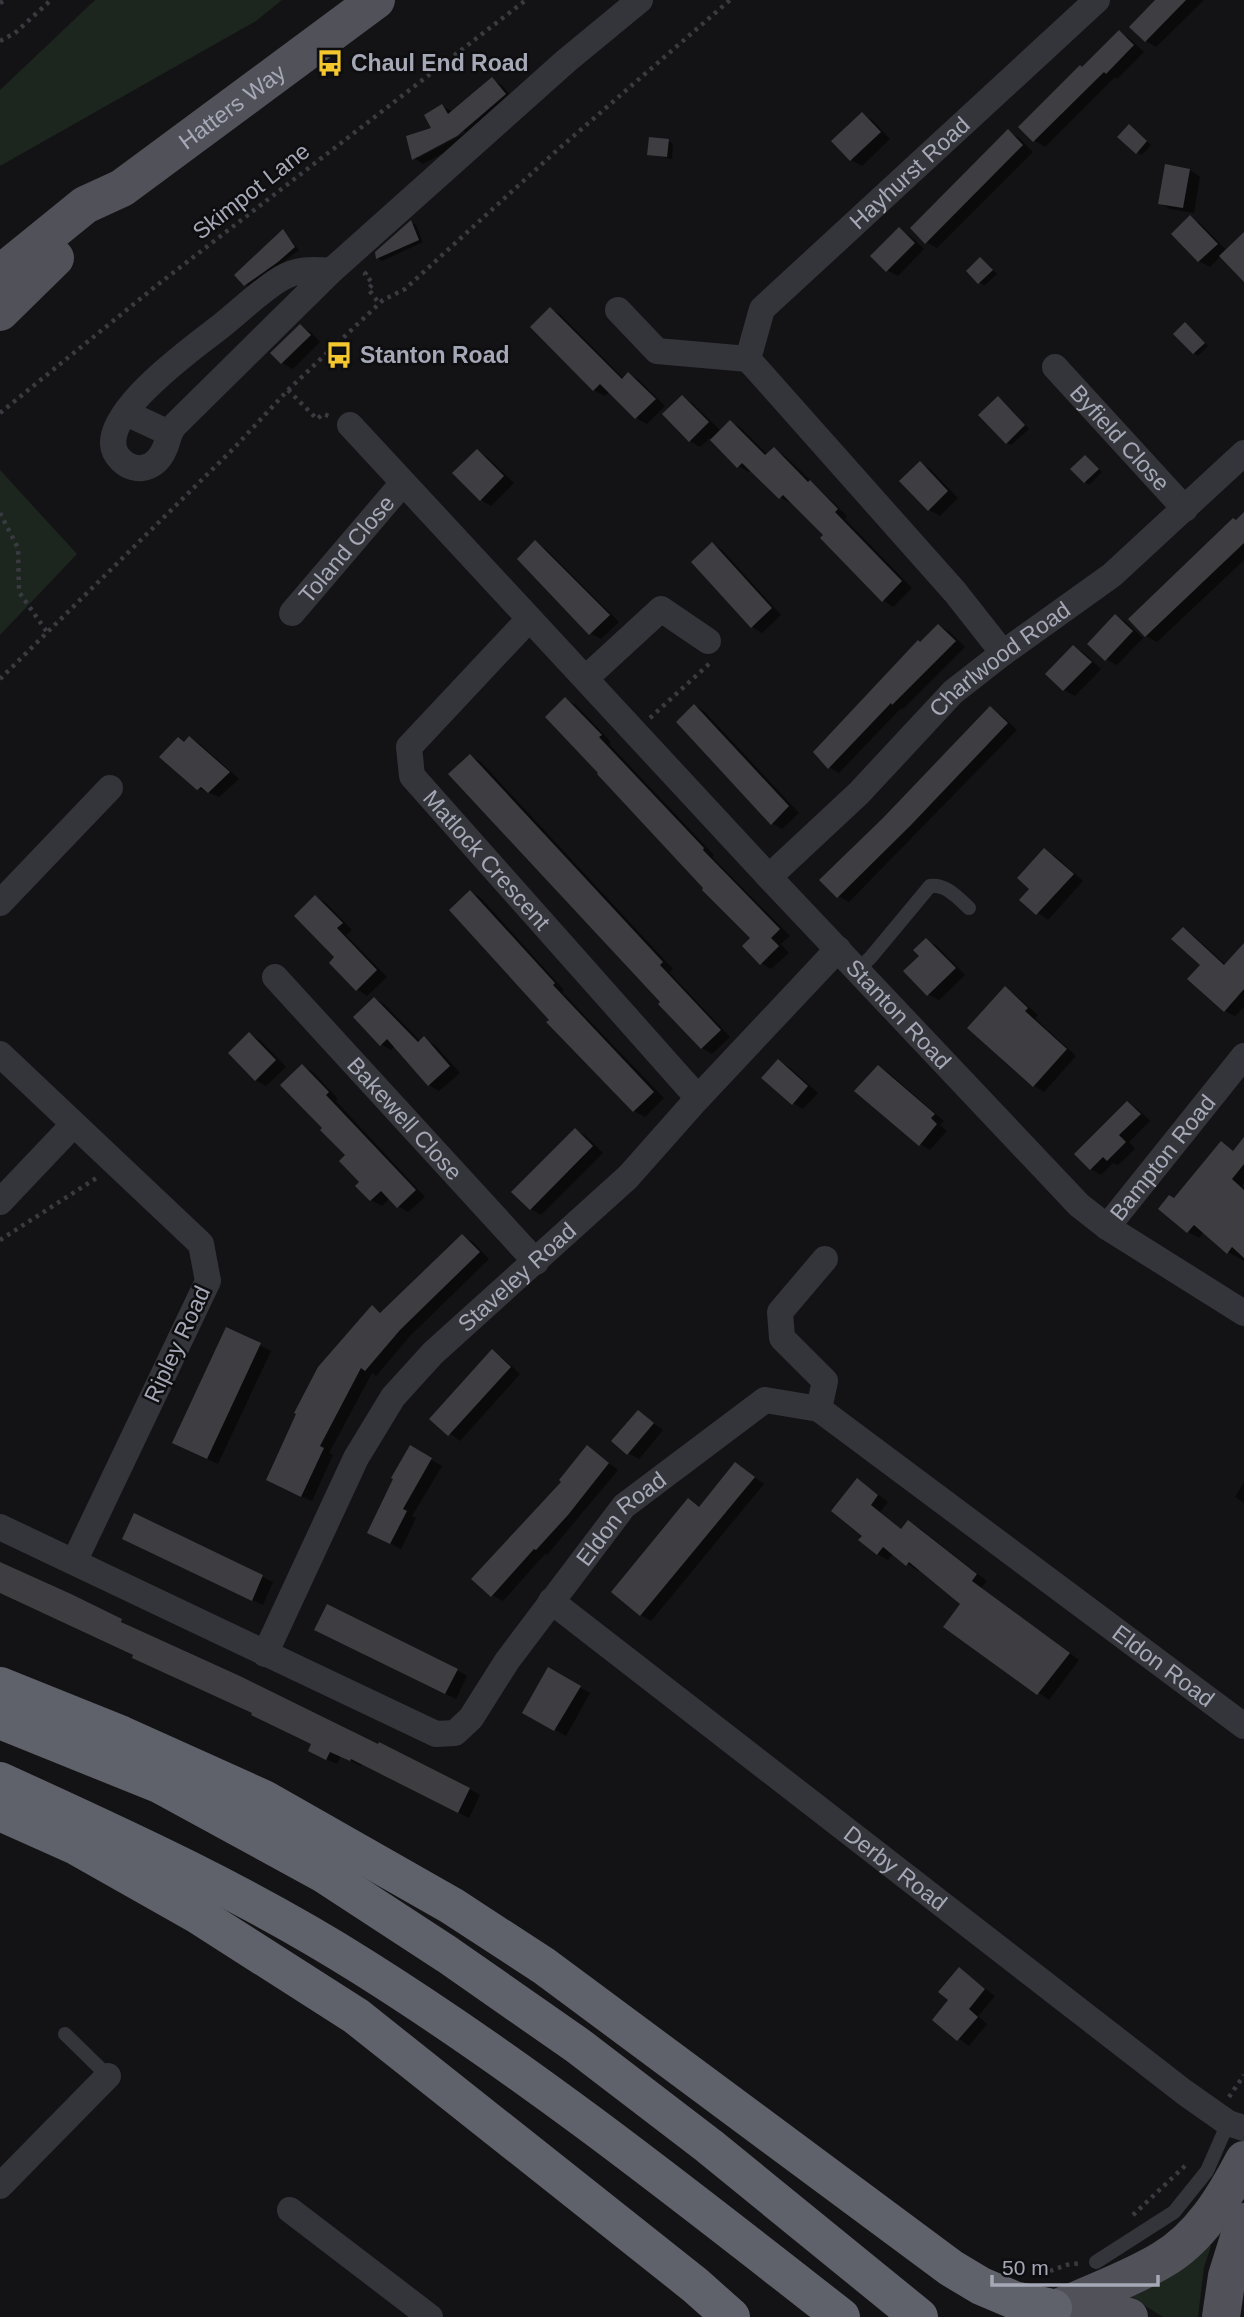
<svg xmlns="http://www.w3.org/2000/svg" width="1244" height="2317" viewBox="0 0 1244 2317" font-family="Arial,sans-serif">
<style>
.green{fill:#1d251f}
.shadow{fill:#0007;fill-rule:evenodd}
.building{fill:#3e3d42}
.lines{fill:none;stroke-linecap:round;stroke-linejoin:round}
.path{stroke:#3a3b41;stroke-width:4.5;stroke-dasharray:3.5 5;stroke-linecap:butt}
.service{stroke:#34353a;stroke-width:14}
.minor{stroke:#34353a;stroke-width:26}
.primary{stroke:#505159;stroke-width:38}
.motorway{stroke:#60626b;stroke-width:38}
.labels{text-anchor:middle;stroke-width:5;stroke-linejoin:round;paint-order:stroke}
.poi-label{font-size:23px;font-weight:bold;fill:#a5a8b6;stroke:#0e0e10;text-anchor:start}
.street-label{font-size:23px;fill:#a5a8b6;stroke:#0e0e10}
</style>
<rect width="100%" height="100%" fill="#131315"/>
<!-- green -->
<g class="green">
<polygon points="95,0 282,0 256,21 0,166 0,90"/>
<polygon points="0,470 77,554 0,635"/>
<polygon points="1202,2242 1211,2246 1204,2267 1198,2317 1163,2317 1131,2297"/>
</g>
<!-- shadow -->
<g class="shadow">
<polygon points="1161,0 1204,0 1156,47 1146,41"/>
<polygon points="1119,32 1129,38 1144,52 1117,79 1115,77 1045,147 1035,141 1020,127 1083,69"/>
<path d="M492,80L502,85L514,100L466,141L423,164L414,158L434,129L442,106L453,112ZM463,130L465,133L418,158V154Z"/>
<polygon points="862,114 872,120 890,139 862,166 851,160"/>
<polygon points="1134,129 1151,145 1142,155 1137,152"/>
<polygon points="1008,132 1019,138 1033,152 937,248 926,242"/>
<polygon points="669,141 673,144 672,159 649,154"/>
<polygon points="1190,170 1200,177 1194,213 1170,209 1160,203"/>
<polygon points="1191,218 1201,224 1227,251 1244,241 1244,280 1221,256 1210,267 1199,261"/>
<polygon points="411,223 416,225 423,242 382,261 378,258"/>
<polygon points="899,230 910,236 924,249 898,276 887,270"/>
<polygon points="283,231 299,250 250,287 245,284"/>
<polygon points="981,259 997,274 984,286 968,271"/>
<polygon points="550,309 561,315 624,379 628,374 639,380 665,406 647,424 636,418 610,391 605,396 594,390 533,327"/>
<polygon points="300,326 311,332 320,342 293,369 282,363"/>
<polygon points="1189,327 1208,346 1198,356 1194,353"/>
<polygon points="682,397 692,403 721,431 730,422 741,428 768,455 774,449 784,455 847,516 845,519 912,588 893,607 883,600 826,535 792,502 790,503 780,497 752,469 749,472 738,466 710,438 700,447 690,441"/>
<polygon points="1003,401 1029,429 1011,445 1007,443"/>
<polygon points="477,451 487,457 514,483 491,506 481,500"/>
<polygon points="1086,457 1102,472 1089,485 1085,482"/>
<polygon points="920,463 930,469 958,498 940,516 929,510"/>
<polygon points="1244,514 1244,560 1157,642 1146,636"/>
<polygon points="535,543 546,549 619,622 601,639 590,633"/>
<polygon points="712,544 722,550 781,615 762,633 752,627"/>
<polygon points="1115,616 1126,622 1143,638 1117,665 1106,659"/>
<polygon points="939,626 949,631 965,647 903,709 901,708 839,773 829,767 817,756"/>
<polygon points="1074,647 1084,653 1101,669 1075,696 1064,690 1048,674"/>
<polygon points="565,699 576,705 611,742 609,744 714,855 712,857 790,936 781,944 789,953 771,969 761,963 753,938"/>
<polygon points="695,706 705,712 799,813 782,829 772,823"/>
<polygon points="990,709 1001,715 1017,730 849,902 838,896 884,819"/>
<polygon points="190,738 200,744 239,779 219,797 198,788 185,743"/>
<polygon points="470,756 481,762 673,969 669,972 730,1037 712,1054 702,1048 451,775"/>
<polygon points="1044,850 1055,856 1083,881 1048,920 1022,900 1032,888"/>
<polygon points="471,892 481,898 564,990 562,992 664,1098 645,1117 634,1111 551,1020"/>
<polygon points="316,897 326,903 352,930 346,935 387,977 367,996 357,989 337,957"/>
<polygon points="1183,929 1193,935 1226,965 1244,946 1244,1007 1235,1016 1225,1011"/>
<polygon points="926,940 937,946 965,975 939,1000 928,994 921,956"/>
<polygon points="1005,989 1015,995 1038,1015 1035,1018 1076,1056 1044,1092 1034,1086"/>
<polygon points="375,999 385,1005 421,1042 424,1039 435,1045 460,1073 439,1091 429,1085 395,1046 391,1050 381,1044"/>
<polygon points="249,1034 260,1040 286,1067 266,1086 256,1080"/>
<polygon points="779,1061 789,1067 818,1093 803,1109 793,1103"/>
<polygon points="302,1066 313,1072 338,1099 336,1101 425,1197 408,1212 398,1206 390,1198 382,1206 371,1200 347,1155 325,1128"/>
<polygon points="879,1067 889,1073 944,1121 940,1125 947,1131 930,1150 920,1144"/>
<polygon points="1127,1103 1138,1109 1150,1121 1129,1142 1135,1149 1118,1165 1113,1163 1101,1175 1091,1169"/>
<polygon points="575,1130 586,1136 603,1153 541,1215 531,1209"/>
<polygon points="1244,1140 1244,1183 1242,1186 1244,1188 1244,1261 1228,1252 1204,1231 1199,1238 1188,1232 1160,1209 1175,1200 1221,1143 1235,1152"/>
<polygon points="462,1236 473,1242 489,1259 410,1336 376,1376 372,1373 329,1453 333,1455 312,1501 278,1486 372,1307 382,1313"/>
<polygon points="227,1329 271,1351 218,1464 184,1448"/>
<polygon points="493,1352 503,1358 520,1374 460,1441 432,1419"/>
<polygon points="638,1412 663,1430 639,1459 628,1453"/>
<polygon points="587,1447 618,1470 547,1555 545,1554 503,1601 492,1595"/>
<polygon points="411,1448 442,1466 412,1516 416,1518 401,1549 380,1538"/>
<polygon points="736,1464 764,1484 651,1621 641,1615 701,1508"/>
<polygon points="858,1480 888,1502 880,1512 902,1530 908,1522 919,1528 987,1581 981,1588 1079,1660 1049,1700 945,1627 963,1603 920,1568 918,1571 893,1553 888,1560 877,1554 864,1535"/>
<polygon points="1244,1482 1244,1503 1235,1497"/>
<polygon points="135,1515 273,1582 263,1605 135,1544"/>
<polygon points="0,1564 71,1596 121,1621 131,1628 379,1746 380,1745 470,1789 480,1795 469,1818 362,1764 361,1766 341,1756 337,1764 320,1756 313,1744 254,1713 0,1592"/>
<polygon points="327,1635 457,1670 467,1676 456,1699"/>
<polygon points="548,1670 590,1693 566,1736 524,1712"/>
<polygon points="960,1969 995,1996 978,2016 987,2024 969,2046 934,2020 950,2000"/>
</g>
<!-- building -->
<g class="building">
<polygon points="1155,0 1186,0 1145,42 1129,27"/>
<polygon points="1119,30 1134,45 1106,74 1104,72 1033,142 1018,127 1080,65 1082,67"/>
<polygon points="492,77 506,94 457,136 412,160 406,136 431,128 424,115 442,104 448,114"/>
<polygon points="862,112 881,132 850,161 831,141"/>
<polygon points="1129,124 1147,141 1136,154 1117,137"/>
<polygon points="1008,129 1023,145 925,244 910,228"/>
<polygon points="649,137 669,139 667,157 647,155"/>
<polygon points="1165,164 1190,169 1183,208 1158,204"/>
<polygon points="1190,215 1218,244 1198,262 1171,234"/>
<polygon points="411,220 419,240 376,259 375,252"/>
<polygon points="899,227 915,243 886,272 870,256"/>
<polygon points="283,229 295,247 278,262 244,286 234,275"/>
<polygon points="1244,232 1244,282 1219,256"/>
<polygon points="980,257 993,270 978,284 966,271"/>
<polygon points="550,307 622,379 628,372 656,399 635,419 600,384 593,391 530,327"/>
<polygon points="1185,322 1205,343 1193,354 1173,334"/>
<polygon points="300,324 311,335 281,364 270,353"/>
<polygon points="682,395 709,422 689,442 662,414"/>
<polygon points="998,396 1025,425 1006,444 978,415"/>
<polygon points="730,420 765,455 774,447 808,482 810,480 838,509 835,512 902,581 882,602 820,538 823,535 783,495 779,499 742,463 737,468 710,440"/>
<polygon points="477,449 504,476 480,501 452,473"/>
<polygon points="1085,455 1099,469 1084,483 1070,469"/>
<polygon points="920,461 948,491 928,511 899,481"/>
<polygon points="1244,512 1244,543 1145,637 1128,619 1233,518 1236,520"/>
<polygon points="535,540 610,615 589,635 517,559"/>
<polygon points="712,542 772,608 751,628 691,562"/>
<polygon points="1115,614 1133,631 1105,661 1087,644"/>
<polygon points="938,624 956,641 892,705 891,703 828,769 813,752 918,640 920,642"/>
<polygon points="1073,645 1092,662 1063,691 1045,674"/>
<polygon points="565,697 602,735 599,737 704,848 703,850 780,929 771,938 779,946 760,965 742,946 750,938 702,890 703,888 597,774 598,773 545,717"/>
<polygon points="694,704 789,806 771,825 676,722"/>
<polygon points="990,706 1008,723 910,826 837,898 819,880 883,818"/>
<polygon points="189,736 230,772 208,793 201,787 197,790 159,757 178,737 184,742"/>
<polygon points="470,754 663,962 660,965 721,1030 701,1049 658,1004 660,1002 448,774"/>
<polygon points="1044,848 1074,874 1036,915 1019,900 1029,889 1017,878"/>
<polygon points="470,890 555,983 553,985 654,1092 633,1112 546,1022 549,1020 449,910"/>
<polygon points="315,895 343,923 337,928 377,970 356,991 329,963 334,957 294,916"/>
<polygon points="1183,927 1224,965 1244,943 1244,989 1224,1012 1187,979 1200,965 1171,939"/>
<polygon points="926,938 956,968 927,996 903,971 919,956 913,950"/>
<polygon points="1005,986 1028,1008 1025,1011 1067,1049 1033,1087 967,1028"/>
<polygon points="374,997 418,1042 424,1036 450,1066 428,1086 387,1039 380,1046 353,1017"/>
<polygon points="249,1032 276,1060 255,1081 228,1053"/>
<polygon points="778,1059 808,1086 792,1105 761,1078"/>
<polygon points="302,1064 329,1092 326,1095 416,1190 397,1208 381,1191 370,1201 355,1186 359,1182 339,1161 345,1155 320,1130 322,1128 280,1085"/>
<polygon points="878,1065 935,1114 931,1118 937,1124 919,1146 854,1091"/>
<polygon points="1127,1101 1141,1114 1119,1135 1126,1142 1107,1161 1103,1157 1090,1170 1074,1154"/>
<polygon points="575,1128 593,1146 530,1210 511,1192"/>
<polygon points="1244,1137 1244,1164 1232,1179 1244,1190 1244,1258 1232,1247 1227,1254 1194,1225 1187,1233 1158,1209 1169,1195 1174,1198 1221,1141 1233,1151"/>
<polygon points="462,1234 480,1252 400,1330 365,1371 361,1368 320,1446 324,1448 301,1497 266,1480 296,1414 294,1413 318,1367 372,1305 380,1313"/>
<polygon points="226,1327 261,1343 207,1459 172,1443"/>
<polygon points="492,1349 511,1367 448,1436 429,1419"/>
<polygon points="638,1410 654,1423 627,1455 611,1441"/>
<polygon points="410,1445 432,1458 403,1509 407,1511 390,1544 367,1533 393,1479 391,1478"/>
<polygon points="587,1445 609,1463 568,1515 536,1550 534,1549 491,1597 471,1579 561,1482 559,1480"/>
<polygon points="735,1462 755,1477 640,1616 611,1592 688,1498 699,1507"/>
<polygon points="857,1478 878,1495 871,1505 901,1529 908,1520 977,1574 972,1581 1070,1653 1037,1695 943,1627 960,1604 909,1562 906,1566 883,1547 877,1555 858,1540 862,1536 831,1511"/>
<polygon points="134,1513 263,1575 252,1601 122,1539"/>
<polygon points="0,1562 71,1594 122,1619 121,1622 242,1677 378,1744 379,1742 470,1788 458,1813 351,1759 350,1761 330,1752 326,1760 308,1751 311,1744 251,1715 252,1713 132,1658 133,1655 0,1593"/>
<polygon points="327,1604 458,1669 445,1694 314,1630"/>
<polygon points="548,1667 581,1686 554,1731 522,1713"/>
<polygon points="959,1967 985,1989 969,2009 978,2017 957,2041 932,2020 948,2000 938,1992"/>
</g>
<g class="lines">
<!-- path -->
<g class="path">
<polyline points="0,3 5,0"/>
<polyline points="0,41 15,33 51,0"/>
<polyline points="367,272 365,274 373,284 368,289 379,303"/>
<polyline points="288,390 317,419 323,414 332,417"/>
<polyline points="0,413 156,286 526,0"/>
<polyline points="0,513 18,548 19,592 47,632"/>
<polyline points="0,679 234,448 288,390 383,300 405,289 554,153 730,0"/>
<polyline points="650,718 710,663"/>
<polyline points="0,1240 98,1177"/>
<polyline points="1229,2097 1244,2075"/>
<polyline points="1133,2215 1188,2163"/>
<polyline points="1042,2274 1066,2265 1081,2263"/>
</g>
<!-- service -->
<g class="service">
<path d="M858,970L871,957L930,886C946,884 957,897 969,908"/>
<polyline points="65,2034 108,2076"/>
<polyline points="1096,2262 1174,2212 1207,2171 1228,2123"/>
</g>
<!-- minor -->
<g class="minor">
<path d="M331,271C312,269 297,269 280,279C259,292 240,311 221,326C197,345 83,424 121,460C136,475 156,468 164,450C168,442 168,434 174,426L331,271L566,61L640,0"/>
<polyline points="618,310 657,351 748,359"/>
<path id="s1" d="M1055,367L1185,509"/>
<polyline points="126,413 169,433"/>
<path id="s2" d="M350,425L769,877L1079,1205L1107,1227L1244,1313"/>
<path id="s3" d="M292,613L402,484"/>
<path id="s4" d="M529,619L409,747L412,776L698,1098"/>
<path id="s5" d="M1003,653L955,592L748,359L762,309L1097,0"/>
<polyline points="586,678 661,609 708,641"/>
<path id="s6" d="M769,877L859,793L953,692L1003,653L1112,575L1244,453"/>
<polyline points="0,903 110,788"/>
<path id="s7" d="M275,977L536,1262"/>
<polyline points="0,1054 201,1244 208,1281 74,1562"/>
<polyline points="0,1202 73,1125"/>
<path id="s8" d="M1107,1227L1244,1056"/>
<polyline points="819,1409 825,1381 782,1338 780,1312 825,1259"/>
<path id="s9" d="M0,1527L436,1734L455,1733L471,1718L507,1661L624,1506L765,1400L819,1409L1244,1726"/>
<path id="s10" d="M551,1601L1184,2092L1228,2123L1244,2128"/>
<path id="s11" d="M265,1654L356,1458L393,1397L433,1353L628,1177L698,1098L838,949"/>
<polyline points="0,2186 108,2076"/>
<polyline points="290,2210 430,2317"/>
</g>
<!-- primary -->
<g class="primary">
<path id="s12" d="M0,274L85,205L122,188L376,0"/>
<polyline points="0,312 55,258"/>
<path d="M1068,2304C1099,2290 1132,2278 1162,2260C1200,2238 1224,2198 1244,2160"/>
<polyline points="1064,2305 1101,2308 1129,2317"/>
<polyline points="1221,2317 1227,2276 1244,2222"/>
</g>
<!-- motorway -->
<g class="motorway">
<polyline points="0,1686 122,1735 264,1799 452,1906 544,1966 951,2268 981,2286 1014,2300 1053,2308"/>
<polyline points="0,1720 161,1785 324,1874 448,1955 577,2045 709,2146 919,2317"/>
<path d="M0,1781C123,1837 248,1894 363,1967C530,2072 686,2196 841,2317"/>
<polyline points="0,1812 76,1846 198,1915 356,2016 695,2285 731,2317"/>
</g>
</g>
<!-- icons -->
<defs>
<symbol id="bus-bare" viewBox="-9 -9 18 18"><path d="M-5-6H5V4H4V6H2V4H-2V6H-4V4H-5ZM-3.5-4V0h7V-4ZM-3.5 1.2v1.5H-2V1.2ZM2 1.2v1.5H3.5V1.2Z" fill="#f3c72d" stroke="#0e0e10" stroke-width="2.5" paint-order="stroke"/></symbol>
</defs>
<g fill-rule="evenodd">
<use href="#bus-bare" x="311" y="44" width="38" height="38"/>
<use href="#bus-bare" x="320" y="336" width="38" height="38"/>
</g>
<g class="labels">
<!-- poi labels -->
<g class="poi-label">
<text x="351" y="71">Chaul End Road</text>
<text x="360" y="363">Stanton Road</text>
</g>
<!-- street labels -->
<g class="street-label">
<text dy="8" stroke="none"><textPath href="#s12" startOffset="287">Hatters Way</textPath></text>
<text dy="8" stroke="none"><textPath href="#s5" startOffset="642">Hayhurst Road</textPath></text>
<text transform="translate(251 191) rotate(-38)" y="8">Skimpot Lane</text>
<text dy="8" stroke="none"><textPath href="#s1" startOffset="96">Byfield Close</textPath></text>
<text dy="8" stroke="none"><textPath href="#s3" startOffset="84">Toland Close</textPath></text>
<text dy="8" stroke="none"><textPath href="#s6" startOffset="318">Charlwood Road</textPath></text>
<text dy="8" stroke="none"><textPath href="#s4" startOffset="317">Matlock Crescent</textPath></text>
<text dy="8" stroke="none"><textPath href="#s2" startOffset="805">Stanton Road</textPath></text>
<text dy="8" stroke="none"><textPath href="#s7" startOffset="192">Bakewell Close</textPath></text>
<text dy="8" stroke="none"><textPath href="#s8" startOffset="89">Bampton Road</textPath></text>
<text dy="8" stroke="none"><textPath href="#s11" startOffset="460">Staveley Road</textPath></text>
<text transform="translate(177 1344) rotate(-65)" y="8">Ripley Road</text>
<text dy="8" stroke="none"><textPath href="#s9" startOffset="774">Eldon Road</textPath></text>
<text dy="8" stroke="none"><textPath href="#s9" startOffset="1446">Eldon Road</textPath></text>
<text dy="8" stroke="none"><textPath href="#s10" startOffset="436">Derby Road</textPath></text>
</g>
</g>
<!-- scale -->
<path d="M992 2275v10h166v-10" fill="none" stroke="#a5a8b6" stroke-width="3.5"/>
<text x="1002" y="2275" font-size="21" fill="#a5a8b6" stroke="#0e0e10" stroke-width="5" paint-order="stroke">50 m</text>
</svg>
